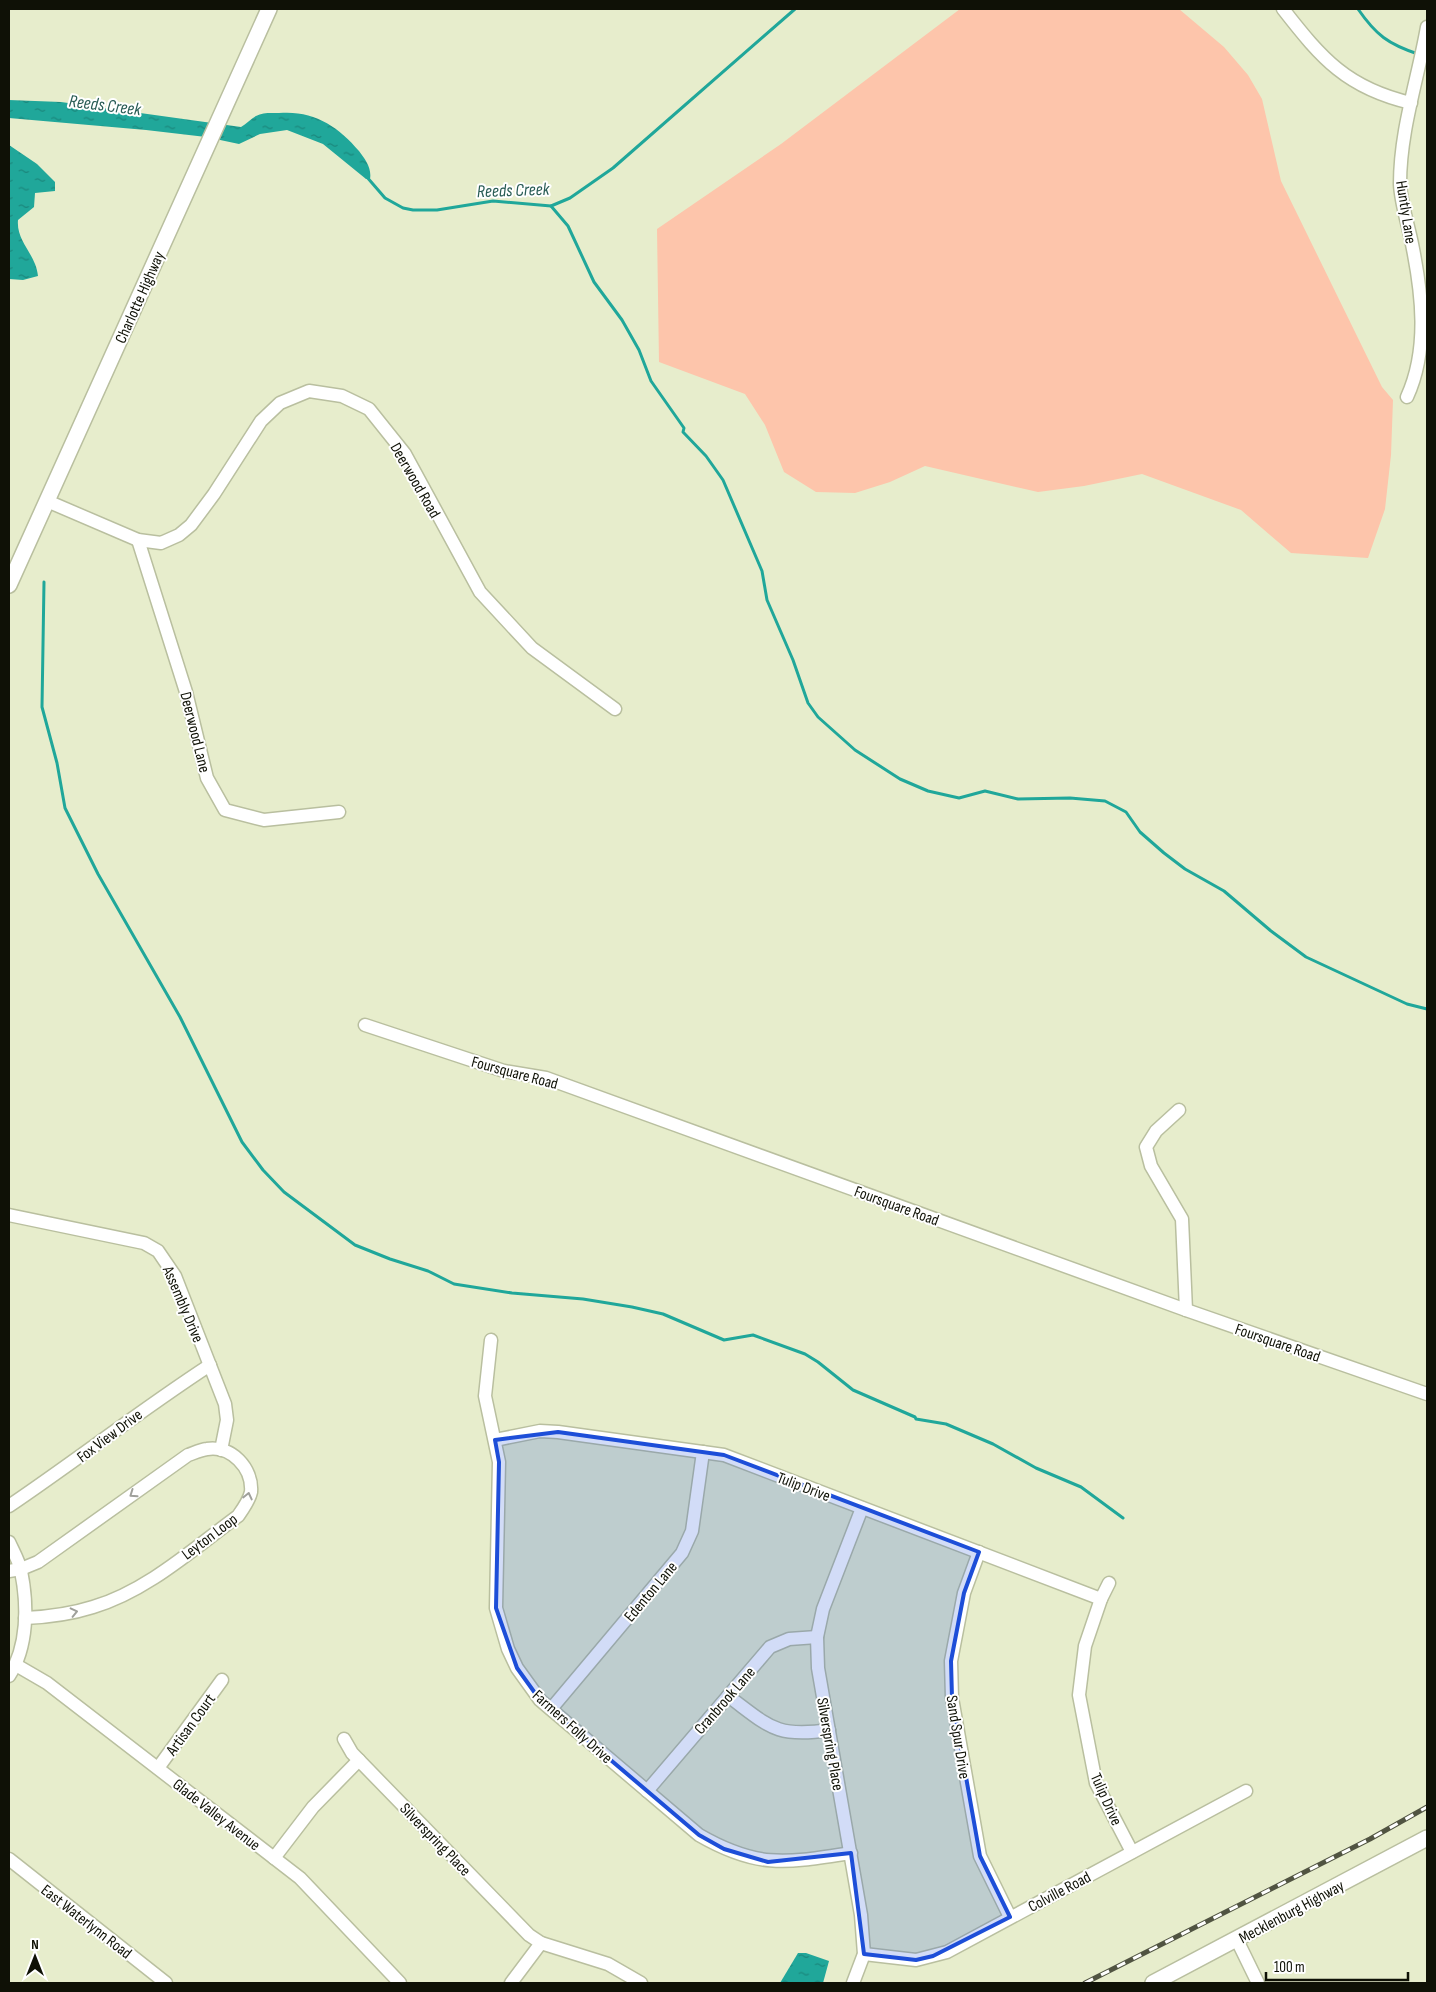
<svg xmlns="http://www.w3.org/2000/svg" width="1436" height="1992" viewBox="0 0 1436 1992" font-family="'Sofia Sans Condensed',sans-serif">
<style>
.grass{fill:#fdc5ab}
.water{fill:url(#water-ripples)}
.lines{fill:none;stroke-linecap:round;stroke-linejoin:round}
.stream{stroke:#20a79a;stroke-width:3}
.minor-casing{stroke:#b9bf9f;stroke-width:15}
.major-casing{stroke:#b9bf9f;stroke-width:18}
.minor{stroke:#fff;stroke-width:12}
.major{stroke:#fff;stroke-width:15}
.rail-casing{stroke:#515442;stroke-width:5}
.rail{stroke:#fff;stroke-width:3;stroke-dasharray:9;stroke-linecap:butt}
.oneway{stroke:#9fa09b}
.marked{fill:#1d4ed8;fill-opacity:0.2;stroke:#1d4ed8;stroke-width:4;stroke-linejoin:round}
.labels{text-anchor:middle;stroke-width:4;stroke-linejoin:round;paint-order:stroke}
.street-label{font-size:16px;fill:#0f1106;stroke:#fff}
.water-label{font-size:18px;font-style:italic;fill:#295c55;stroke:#fff}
</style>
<defs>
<pattern id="water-ripples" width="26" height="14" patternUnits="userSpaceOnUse" patternTransform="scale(1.25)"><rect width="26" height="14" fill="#20a79a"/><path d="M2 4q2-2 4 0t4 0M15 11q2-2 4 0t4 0" fill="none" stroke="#1a877c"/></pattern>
</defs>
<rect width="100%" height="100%" fill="#e7edcc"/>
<!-- grass -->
<polygon class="grass" points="960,9 1179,9 1224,47 1248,75 1262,99 1281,181 1382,387 1393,400 1391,455 1385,509 1368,558 1291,553 1241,510 1142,474 1084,486 1038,492 925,466 890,482 855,493 816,492 784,472 765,425 745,394 659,362 657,229 781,144"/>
<!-- water -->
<g class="water">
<path d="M9,100L61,102L241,127C246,124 251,119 256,116C263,112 272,113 279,113C313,110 338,126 359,151C365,159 372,168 370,179H366L323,144L287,130L260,134L239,144L206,137L146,130L9,118Z"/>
<path d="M9,145L37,164L55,182V191L35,193L34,207L18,220C16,242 36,254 38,276L23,280L9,279Z"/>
<polygon points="798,1953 806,1953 829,1961 823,1983 780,1983"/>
</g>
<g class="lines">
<!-- stream -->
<g class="stream">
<path d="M1358,9C1376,35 1388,44 1418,54"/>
<polyline points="366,176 385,198 403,208 413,210 437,210 493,201 551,206 570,198 613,168 795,9"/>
<polyline points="551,206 568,226 594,282 622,320 639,350 651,381 684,428 683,432 706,456 723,480 762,571 767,600 793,660 808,703 818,717 855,750 900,779 928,791 959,798 985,791 1018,799 1070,798 1105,801 1126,812 1140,832 1164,853 1185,869 1224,891 1271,931 1306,957 1407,1004 1427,1009"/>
<polyline points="44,582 42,707 57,763 65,808 98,874 180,1017 242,1142 263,1170 284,1192 355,1245 390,1259 428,1271 454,1284 512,1293 583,1299 632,1307 663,1314 724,1340 753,1335 805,1354 818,1362 853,1390 915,1417 916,1419 946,1424 993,1444 1036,1468 1081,1487 1123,1518"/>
</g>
<defs>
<g id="minor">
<path d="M1283,9C1322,59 1347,88 1411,103"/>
<path d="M1407,397C1429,349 1422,293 1412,244C1408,224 1401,204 1400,184C1400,130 1418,79 1427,27"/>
<polyline points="47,501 138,540 161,543 179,535 191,525 214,494 261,421 280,403 309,391 342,396 369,409 405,454 480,592 532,648 615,709"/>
<polyline points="138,540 186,692 207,778 225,810 264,820 339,812"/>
<polyline points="365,1025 504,1071 546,1078 1186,1310 1427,1394"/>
<polyline points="1179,1110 1156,1131 1146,1147 1151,1166 1182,1219 1186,1310"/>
<polyline points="9,1215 144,1243 158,1251 175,1276 225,1404 227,1420 221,1450"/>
<path d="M491,1340L485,1396L499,1462L496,1608L508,1649L517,1668L540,1700L699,1835C758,1869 786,1863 851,1853"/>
<polyline points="495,1440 540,1431 558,1432 724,1455 1101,1599"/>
<path d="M9,1506C77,1460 141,1410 210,1365"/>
<path d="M9,1542C13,1551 19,1561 21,1571C28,1605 28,1647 9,1676"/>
<polyline points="979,1552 964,1593 951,1661 952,1698 980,1856 1010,1917"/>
<path d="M9,1571L21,1569L38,1562L188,1455C194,1453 200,1450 207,1449C231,1445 253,1468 251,1492C249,1501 243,1509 238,1516C193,1549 147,1591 93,1607C71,1614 48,1617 25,1618"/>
<polyline points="1109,1583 1101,1599 1085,1646 1079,1695 1096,1783 1132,1852"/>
<polyline points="16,1665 47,1683 300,1878 400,1983"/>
<path d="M728,1696C769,1726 775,1738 829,1730"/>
<polyline points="551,1709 682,1553 692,1531 703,1452"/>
<polyline points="344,1739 352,1753 529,1935 541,1943 608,1964 641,1983"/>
<polyline points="158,1768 222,1680"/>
<polyline points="647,1791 770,1647 789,1639 817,1637"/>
<polyline points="274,1858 313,1807 359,1760"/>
<polyline points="9,1859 166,1983"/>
<polyline points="1237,1940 1258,1983"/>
<polyline points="864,1954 916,1960 947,1952 1246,1791"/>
<polyline points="511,1983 541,1943"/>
<polyline points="853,1983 864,1954 861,1915 818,1668 817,1637 823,1609 862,1508"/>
</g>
<g id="major">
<polyline points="9,585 269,9"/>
<polyline points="1153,1983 1427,1838"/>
</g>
</defs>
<!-- minor casing -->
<use href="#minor" class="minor-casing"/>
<!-- major casing -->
<use href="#major" class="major-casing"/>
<!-- minor -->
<use href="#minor" class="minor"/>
<!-- major -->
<use href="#major" class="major"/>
<defs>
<polyline id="rail" points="1085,1983 1370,1839 1427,1807"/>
</defs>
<!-- rail casing -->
<use href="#rail" class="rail-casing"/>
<!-- rail -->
<use href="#rail" class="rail"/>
</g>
<!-- one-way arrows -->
<defs><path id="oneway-chevron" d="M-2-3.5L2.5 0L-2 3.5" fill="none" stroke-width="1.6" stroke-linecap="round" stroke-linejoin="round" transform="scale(1.25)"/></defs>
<g class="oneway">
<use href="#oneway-chevron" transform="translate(133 1494) rotate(145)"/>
<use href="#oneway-chevron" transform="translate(248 1496) rotate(-77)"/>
<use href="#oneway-chevron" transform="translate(74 1612) rotate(-13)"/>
</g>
<!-- marked area -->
<path class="marked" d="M558,1432L724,1455L979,1552L964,1593L951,1661L952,1698L980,1856L1010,1917L933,1956L916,1960L864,1954L851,1853L768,1862L724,1849L699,1835L540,1700L517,1668L496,1608L499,1462L495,1440Z"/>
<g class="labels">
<!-- street labels -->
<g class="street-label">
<text transform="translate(1407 212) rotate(81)" y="6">Huntly Lane</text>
<text transform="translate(139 297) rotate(-66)" y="6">Charlotte Highway</text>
<text transform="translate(416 480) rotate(60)" y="6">Deerwood Road</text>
<text transform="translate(196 732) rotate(76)" y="6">Deerwood Lane</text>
<text transform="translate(515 1072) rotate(15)" y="6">Foursquare Road</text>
<text transform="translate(897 1205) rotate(20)" y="6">Foursquare Road</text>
<text transform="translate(184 1304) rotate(67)" y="6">Assembly Drive</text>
<text transform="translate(1278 1342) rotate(19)" y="6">Foursquare Road</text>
<text transform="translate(109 1435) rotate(-37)" y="6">Fox View Drive</text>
<text transform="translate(804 1486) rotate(21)" y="6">Tulip Drive</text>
<text transform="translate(209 1536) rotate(-37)" y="6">Leyton Loop</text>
<text transform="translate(650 1591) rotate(-50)" y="6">Edenton Lane</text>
<text transform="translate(724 1700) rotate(-49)" y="6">Cranbrook Lane</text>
<text transform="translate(190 1724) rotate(-54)" y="6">Artisan Court</text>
<text transform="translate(573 1726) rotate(42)" y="6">Farmers Folly Drive</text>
<text transform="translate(959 1737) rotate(81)" y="6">Sand Spur Drive</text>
<text transform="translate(831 1744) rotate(80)" y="6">Silverspring Place</text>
<text transform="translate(1107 1799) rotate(66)" y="6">Tulip Drive</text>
<text transform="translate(217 1814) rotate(38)" y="6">Glade Valley Avenue</text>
<text transform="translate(436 1839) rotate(46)" y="6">Silverspring Place</text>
<text transform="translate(1059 1891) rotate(-28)" y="6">Colville Road</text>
<text transform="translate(1291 1911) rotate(-28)" y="6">Mecklenburg Highway</text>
<text transform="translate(87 1921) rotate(38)" y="6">East Waterlynn Road</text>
</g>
<!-- water labels -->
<g class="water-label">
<text transform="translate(105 105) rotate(7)" y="6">Reeds Creek</text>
<text transform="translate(513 190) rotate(-2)" y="6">Reeds Creek</text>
</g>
</g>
<!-- border -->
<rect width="1436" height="1992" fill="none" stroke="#0f1106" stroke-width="20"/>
<!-- north arrow -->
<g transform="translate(35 1957)" stroke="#ffffff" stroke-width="4" paint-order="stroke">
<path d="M0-4L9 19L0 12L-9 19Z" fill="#0f1106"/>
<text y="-8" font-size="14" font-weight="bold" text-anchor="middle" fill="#0f1106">N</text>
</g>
<!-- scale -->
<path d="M1266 1972v8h142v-8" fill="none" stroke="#0f1106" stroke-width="2.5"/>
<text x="1274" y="1972" font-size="15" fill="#0f1106" stroke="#ffffff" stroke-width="4" paint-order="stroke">100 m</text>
</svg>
